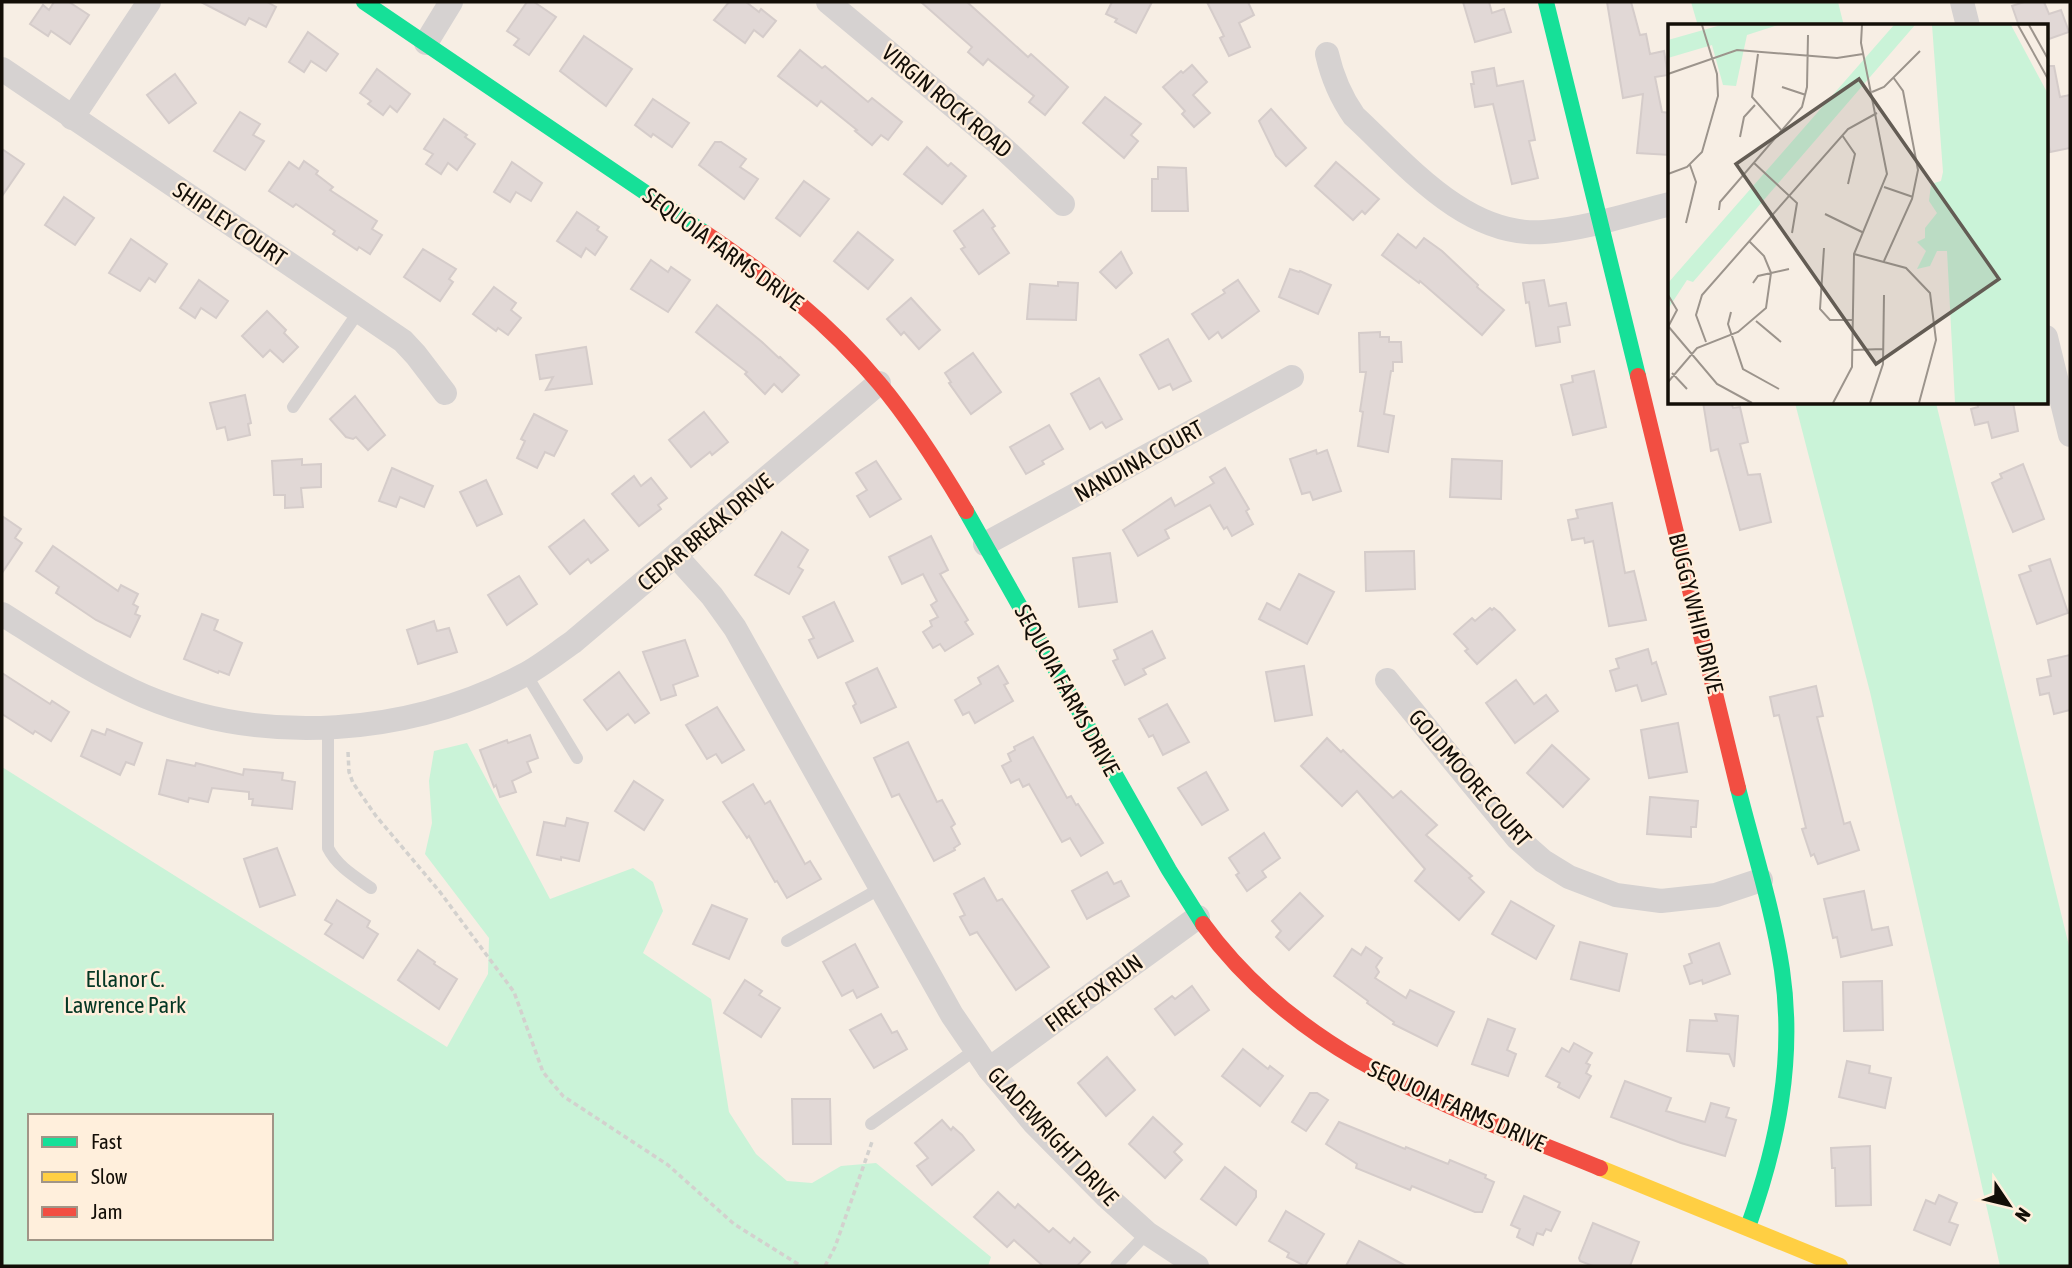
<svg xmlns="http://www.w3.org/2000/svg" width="2072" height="1268" viewBox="0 0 2072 1268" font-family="'Asap Condensed',sans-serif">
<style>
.green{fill:#caf3d8;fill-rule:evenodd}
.building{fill:#e1d8d6;stroke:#d5ccca;stroke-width:2}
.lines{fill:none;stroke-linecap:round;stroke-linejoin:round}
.path{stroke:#d3d1ce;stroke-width:3.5;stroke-dasharray:5 3.5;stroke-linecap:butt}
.lane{stroke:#d6d2d1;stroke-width:12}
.street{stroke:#d6d2d1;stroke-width:24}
.fast{stroke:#16e098;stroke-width:16}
.slow{stroke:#ffcf43;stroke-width:16}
.jam{stroke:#f24e42;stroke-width:16}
.labels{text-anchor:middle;stroke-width:5;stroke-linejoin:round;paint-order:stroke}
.street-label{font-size:23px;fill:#130e07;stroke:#ffefdc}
.park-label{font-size:23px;fill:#043724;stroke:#ffefdc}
.inset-road{fill:none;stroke:#9c948c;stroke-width:2}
.view{fill:#635c54;fill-opacity:0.15;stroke:#635c54;stroke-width:3.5}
.inset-edge{fill:none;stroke:#130e07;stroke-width:3.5}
</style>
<rect width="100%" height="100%" fill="#f7eee4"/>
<!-- green -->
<g class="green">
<polygon points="1691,2 1838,2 1844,26 1698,26"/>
<polygon points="1795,403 1936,403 2070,950 2070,1266 2000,1266 1870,692"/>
<path d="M467,743L550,899L633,868L653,882L663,911L643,953L711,999L729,1112L756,1154L787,1181L812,1183L841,1166L876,1163L991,1257L988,1266H2V767L447,1047L488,974L489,938L425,854L432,823L429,781L434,751ZM30,1116H271V1238H30Z"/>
</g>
<!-- building -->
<g class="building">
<polygon points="54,2 69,2 89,15 70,44 51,31 48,36 30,24 43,5 49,10"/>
<polygon points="201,2 267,2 276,7 266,27 249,18 245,25"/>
<polygon points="527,2 534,2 556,17 529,55 514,45 519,39 507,31"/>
<polygon points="729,2 746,2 759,12 761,9 776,21 763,37 754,30 745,43 714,20"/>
<polygon points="921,2 967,2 1028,57 1031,54 1068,87 1045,115 1029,102 1034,96 988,59 983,65 968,52 972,47"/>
<polygon points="1112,2 1152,2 1136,33 1115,22 1117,19 1106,14"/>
<polygon points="1207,2 1248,2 1254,15 1239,23 1250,47 1229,56 1220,38 1224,36"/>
<polygon points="1463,2 1489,2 1492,13 1504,9 1511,32 1475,42"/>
<polygon points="1607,2 1631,2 1640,35 1646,34 1650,54 1664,51 1668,75 1655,77 1662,112 1670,113 1670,155 1637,153 1643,94 1623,98"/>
<polygon points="2024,2 2044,2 2049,14 2061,10 2069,32 2046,40 2046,26 2019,26 2012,6"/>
<polygon points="308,32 338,54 326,71 311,61 304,72 289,62"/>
<polygon points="584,36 632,69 606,106 560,71"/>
<polygon points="800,50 822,68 825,66 868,102 872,98 902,122 888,140 881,135 872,145 855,131 857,130 821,101 817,106 778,76"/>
<polygon points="1192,65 1207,82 1193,95 1210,113 1194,127 1182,114 1185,111 1163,87 1181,71 1183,73"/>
<polygon points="2046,66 2054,66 2060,97 2070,95 2070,148 2050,152 2046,130"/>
<polygon points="1494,68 1497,86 1523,81 1535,140 1529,141 1538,178 1512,184 1493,104 1475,107 1471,84 1474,84 1472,72"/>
<polygon points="377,69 410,94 397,112 390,106 383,115 368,104 371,101 360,93"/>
<polygon points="175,74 196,103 169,123 147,95"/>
<polygon points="1105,97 1141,124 1131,135 1138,141 1124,158 1083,123"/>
<polygon points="653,99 689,123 672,147 653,134 651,137 635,125"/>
<polygon points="1271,109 1306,148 1286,166 1276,156 1259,121"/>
<polygon points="240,112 260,124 253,135 264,141 245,170 214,151"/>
<polygon points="444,119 467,135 465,137 475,144 457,170 448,163 441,174 426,164 433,154 424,149"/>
<polygon points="715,142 721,142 746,159 740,167 758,179 744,199 699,165"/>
<polygon points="927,147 948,166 951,163 966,176 942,204 904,174"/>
<polygon points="2,149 24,164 2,196"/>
<polygon points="304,161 318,171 316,174 333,187 330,190 377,221 372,229 382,235 370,254 359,247 357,250 333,234 335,231 296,204 293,207 269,191 289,162 299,169"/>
<polygon points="512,162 542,183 531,201 516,192 510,202 494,192"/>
<polygon points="1336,162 1379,199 1365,214 1362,211 1353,220 1315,186"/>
<polygon points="1158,167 1186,168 1188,211 1152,211 1152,179 1158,179"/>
<polygon points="804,181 829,199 800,236 776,218"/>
<polygon points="64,197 94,218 75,245 45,225"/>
<polygon points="983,210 995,226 992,228 1009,253 979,274 961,249 965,247 954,231"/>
<polygon points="577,212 599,227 597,230 607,237 595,255 586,248 581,257 557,241"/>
<polygon points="858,232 893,260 868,289 834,261"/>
<polygon points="1398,234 1416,248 1424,238 1442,251 1478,285 1477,287 1504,310 1482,335 1420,281 1419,283 1382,255"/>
<polygon points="131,239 167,264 155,282 149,278 140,291 109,273"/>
<polygon points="423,249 456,269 449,279 453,282 440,301 404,277"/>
<polygon points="1121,252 1132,273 1116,288 1100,272"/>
<polygon points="651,260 668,272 671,267 690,280 668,312 631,289"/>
<polygon points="1290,269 1299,272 1300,271 1331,285 1318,314 1279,297"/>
<polygon points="199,280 228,301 216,318 201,308 195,318 180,308"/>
<polygon points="1238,280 1259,311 1222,338 1218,332 1209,339 1192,314 1225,293 1223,290"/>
<polygon points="1544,280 1549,306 1566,303 1570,325 1558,327 1560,342 1536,346 1529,302 1526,303 1523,283"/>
<polygon points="1058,282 1078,283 1076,320 1027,319 1030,284 1058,286"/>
<polygon points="494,287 516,303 511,310 521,318 508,335 498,328 496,331 473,314"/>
<polygon points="911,298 940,330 919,349 904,332 901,335 887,319"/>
<polygon points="717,305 762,342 779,358 780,357 799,375 782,392 774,384 765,394 745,374 747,372 696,332"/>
<polygon points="267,311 286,330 284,333 298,347 283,362 270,350 263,357 242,336"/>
<polygon points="1380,332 1380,337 1389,337 1389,342 1401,342 1402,362 1393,362 1393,371 1391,371 1384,414 1394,416 1388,452 1358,446 1363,412 1360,411 1366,372 1360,372 1359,333"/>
<polygon points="1168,339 1191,381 1173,390 1170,384 1159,389 1140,355"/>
<polygon points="586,347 592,384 546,390 553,377 540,379 536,355"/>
<polygon points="973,353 1001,392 971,414 949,383 951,382 945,373"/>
<polygon points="1594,371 1606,427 1573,435 1561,385 1573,382 1572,376"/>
<polygon points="1099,378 1122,419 1106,428 1102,422 1090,429 1071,394"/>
<polygon points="245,395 251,423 248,424 250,435 228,440 225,427 217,429 210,403"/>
<polygon points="355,396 385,435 368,450 356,437 353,439 346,437 330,419"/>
<polygon points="1703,402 1731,402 1733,408 1740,407 1748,442 1740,444 1748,475 1760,474 1771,522 1740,530 1718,449 1711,451"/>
<polygon points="1977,402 2013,402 2018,431 1992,438 1988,422 1975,425 1971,409 1978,407"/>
<polygon points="704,412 728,442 712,455 710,452 691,467 669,440"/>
<polygon points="534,414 567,431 554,456 545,452 537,468 517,458 525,441 521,439"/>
<polygon points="1049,425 1063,449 1042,461 1044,464 1026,474 1010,447"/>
<polygon points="1316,450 1317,454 1327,450 1341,491 1313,500 1310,492 1302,494 1290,459"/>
<polygon points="302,459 302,465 321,464 321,487 301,488 303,507 285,508 285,495 274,495 272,461"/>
<polygon points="1452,459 1502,461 1501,499 1450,497"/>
<polygon points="876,461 901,499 870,517 857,496 867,490 856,473"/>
<polygon points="2023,464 2044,519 2013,532 1992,483 2002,478 2000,474"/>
<polygon points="392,468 433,486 424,507 400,497 396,507 379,501"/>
<polygon points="1225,468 1249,509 1246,511 1253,524 1232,536 1227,527 1224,529 1210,505 1165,530 1169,538 1138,556 1123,530 1171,498 1175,506 1214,483 1210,477"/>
<polygon points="634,476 641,486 651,478 667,498 658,505 661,509 639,526 612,494"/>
<polygon points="486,480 502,514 477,526 460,492"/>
<polygon points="1612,503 1625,573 1634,571 1646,620 1609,626 1593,541 1585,543 1584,538 1572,540 1568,520 1578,518 1576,510"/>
<polygon points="2,516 21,529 15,538 22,543 2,573"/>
<polygon points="584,520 608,550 591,563 588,559 570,574 549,547"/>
<polygon points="782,532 808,550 798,567 803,570 789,594 755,575"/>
<polygon points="931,536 948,570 940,574 968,620 965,622 973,634 945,651 940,644 933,648 923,632 932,626 930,621 938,617 931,605 937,601 923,574 902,584 889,557"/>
<polygon points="53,546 118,591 121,585 138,594 133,604 138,607 135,614 140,616 130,637 96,620 56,593 59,587 36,571"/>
<polygon points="1414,551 1415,589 1366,591 1365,552"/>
<polygon points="1110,553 1117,602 1079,607 1073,558"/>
<polygon points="2050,559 2068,613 2037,624 2019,575 2031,571 2029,566"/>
<polygon points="1299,574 1334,592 1307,644 1259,619 1267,603 1280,610"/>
<polygon points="519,576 537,604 507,625 488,595"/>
<polygon points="834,602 853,641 818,658 809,640 814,638 803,617"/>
<polygon points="1490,608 1492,610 1494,608 1500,613 1515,630 1477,664 1465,651 1468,649 1454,634 1472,618 1475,621"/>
<polygon points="202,614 218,620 214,630 242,643 229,675 219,671 218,673 184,659"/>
<polygon points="434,621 437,631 449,628 457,652 418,664 407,630"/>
<polygon points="1152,631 1165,658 1143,669 1146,674 1125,685 1113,661 1118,659 1114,650"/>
<polygon points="685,640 698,676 673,685 676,695 661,700 643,652"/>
<polygon points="1648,649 1652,664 1656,662 1666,694 1642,701 1637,685 1616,691 1610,671 1619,668 1616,659"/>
<polygon points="2070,655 2070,710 2054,714 2049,693 2040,695 2037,679 2051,676 2048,660"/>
<polygon points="998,666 1008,683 1004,685 1013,701 975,723 969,712 963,715 955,700 981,684 978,678"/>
<polygon points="1304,666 1312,715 1275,721 1266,672"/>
<polygon points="877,668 896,707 861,723 853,706 856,704 846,683"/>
<polygon points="619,672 649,713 635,723 628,714 607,730 584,700"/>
<polygon points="2,673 50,704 52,701 69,712 51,741 35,731 33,734 2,714"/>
<polygon points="1516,680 1534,704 1546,695 1558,711 1515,743 1486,703"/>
<polygon points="1816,686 1823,716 1817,717 1844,824 1850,822 1859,850 1818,864 1814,854 1811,856 1802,829 1806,828 1779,715 1774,716 1770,697"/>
<polygon points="1167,704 1189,742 1163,755 1153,735 1149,737 1139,719"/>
<polygon points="717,707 744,750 722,763 716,754 707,759 686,725"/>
<polygon points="1678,723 1687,772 1649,778 1641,730"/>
<polygon points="107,729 142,743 134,765 126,762 120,775 81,756 92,730 105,735"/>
<polygon points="530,735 538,758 527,762 531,772 512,781 516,792 500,797 496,785 494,787 480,750 507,740 508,743"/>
<polygon points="1033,737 1067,798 1071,796 1076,805 1078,804 1103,843 1081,856 1070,838 1062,842 1029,784 1023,787 1019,779 1011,783 1002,766 1011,761 1008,754 1015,750 1014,747"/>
<polygon points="1327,738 1341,752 1343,750 1393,798 1401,791 1437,825 1426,835 1472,876 1469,878 1484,892 1459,920 1415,881 1425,869 1357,791 1342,806 1301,766"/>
<polygon points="908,742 937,802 942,800 955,824 951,827 960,844 954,848 955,850 934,861 899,794 892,797 874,758"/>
<polygon points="1552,745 1589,779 1563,807 1527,773"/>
<polygon points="167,760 195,766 196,763 243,775 244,769 283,773 282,780 295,782 292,809 252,805 253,799 249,799 249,792 212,788 208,802 189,798 188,802 159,794"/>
<polygon points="1206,772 1228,810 1202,825 1178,788"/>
<polygon points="634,781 663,800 644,830 615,811"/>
<polygon points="753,784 765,804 770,801 805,864 810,861 821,879 787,898 777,881 775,882 749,836 747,838 723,802"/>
<polygon points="1650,797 1698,801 1696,827 1691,827 1691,837 1647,834"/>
<polygon points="567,818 588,823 579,861 561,857 561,860 537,855 544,822 565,826"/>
<polygon points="1264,833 1280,858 1262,871 1266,877 1247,891 1236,875 1239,873 1229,858"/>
<polygon points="277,848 295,895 260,907 244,859"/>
<polygon points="1107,872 1114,884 1121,881 1129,896 1087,919 1072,891"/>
<polygon points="984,878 997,901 1002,899 1049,967 1016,990 977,932 970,935 960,917 965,915 954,894"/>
<polygon points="1864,891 1872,930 1888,927 1892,945 1841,957 1837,937 1833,938 1824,899"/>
<polygon points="1300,893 1323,916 1289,950 1276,937 1281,931 1272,921"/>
<polygon points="337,900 370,921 367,927 378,934 363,958 325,934 332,924 325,920"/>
<polygon points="1511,901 1554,926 1536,959 1492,934"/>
<polygon points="712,905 747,919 729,959 693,944"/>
<polygon points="1580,942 1627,954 1619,991 1571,979"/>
<polygon points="1719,943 1730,974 1703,984 1702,980 1690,984 1684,966 1692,963 1689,954"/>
<polygon points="855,944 878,987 857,998 853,990 842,996 823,962"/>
<polygon points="1366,947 1382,958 1376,967 1379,972 1375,978 1406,998 1410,990 1454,1012 1437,1046 1393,1024 1394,1022 1367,1003 1368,1001 1334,976 1352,949 1361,955"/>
<polygon points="418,950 435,962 434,964 457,979 439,1009 398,980"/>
<polygon points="745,980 762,991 759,995 780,1008 761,1037 724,1013"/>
<polygon points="1882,981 1883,1030 1844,1031 1843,982"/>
<polygon points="1192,986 1209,1010 1175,1035 1155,1009 1172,996 1175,999"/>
<polygon points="881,1014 892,1033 897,1031 907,1049 874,1068 850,1030"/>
<polygon points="1715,1014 1738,1016 1734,1067 1729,1054 1687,1051 1690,1020 1717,1021"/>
<polygon points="1488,1019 1515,1029 1507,1050 1516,1054 1508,1076 1472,1064"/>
<polygon points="1574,1043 1592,1053 1586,1063 1590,1065 1586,1073 1591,1076 1579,1098 1558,1087 1560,1083 1546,1076 1562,1048 1569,1052"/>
<polygon points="1243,1049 1268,1069 1270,1066 1283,1076 1260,1106 1222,1076"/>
<polygon points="1107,1057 1135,1090 1106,1116 1078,1083"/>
<polygon points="1847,1061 1870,1066 1869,1073 1891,1078 1885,1108 1839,1097"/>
<polygon points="1625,1081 1671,1098 1666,1111 1705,1122 1711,1103 1729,1108 1726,1117 1736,1120 1725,1156 1681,1143 1611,1117"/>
<polygon points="1310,1093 1317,1093 1328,1100 1306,1131 1292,1122"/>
<polygon points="792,1099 830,1099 831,1144 793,1144"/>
<polygon points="1153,1117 1182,1144 1174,1152 1182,1160 1165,1178 1129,1144"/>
<polygon points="942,1120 951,1130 953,1127 962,1135 974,1150 932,1185 917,1166 928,1158 915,1143"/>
<polygon points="1339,1122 1405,1149 1406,1147 1448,1164 1450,1160 1486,1175 1485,1178 1494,1182 1482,1212 1475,1212 1412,1186 1410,1190 1356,1168 1357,1164 1326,1144"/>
<polygon points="1870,1146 1871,1205 1836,1206 1835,1168 1832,1168 1831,1148"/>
<polygon points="1225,1167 1256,1191 1256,1197 1236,1225 1201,1199"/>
<polygon points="998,1192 1015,1208 1018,1204 1049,1232 1053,1228 1070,1243 1074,1238 1090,1252 1077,1266 1043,1266 1014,1240 1007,1247 974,1217"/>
<polygon points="1939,1195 1957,1203 1949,1222 1958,1225 1950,1245 1914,1230 1926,1200 1935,1204"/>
<polygon points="1524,1196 1560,1212 1551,1231 1546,1229 1543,1235 1537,1233 1533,1245 1517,1237 1520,1229 1511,1225"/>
<polygon points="1286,1211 1324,1234 1305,1266 1287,1257 1289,1253 1269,1241"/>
<polygon points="1593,1223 1639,1242 1630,1266 1593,1266 1580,1261 1579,1258"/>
<polygon points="1359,1241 1406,1266 1346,1266"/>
</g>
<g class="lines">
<!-- path -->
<g class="path">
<polyline points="348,752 349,772 353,783 376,816 440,892 514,992 543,1072 563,1096 668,1165 734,1224 801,1266"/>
<polyline points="825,1266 835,1247 873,1139"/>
</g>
<!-- lane -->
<g class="lane">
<polyline points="293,407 359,311"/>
<polyline points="526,674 577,758"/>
<path d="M328,729V848C337,866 354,876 371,888"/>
<polyline points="787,941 881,888"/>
<polyline points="871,1124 975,1050"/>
<polyline points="1116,1266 1147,1233"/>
</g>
<!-- street -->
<g class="street">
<polyline points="828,2 1001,146 1063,204"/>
<polyline points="1962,2 1968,26"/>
<polyline points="426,43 451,2"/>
<path d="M1327,54C1332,76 1340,96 1354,116C1406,164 1466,238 1544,232C1585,229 1630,214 1670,204"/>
<polyline points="2,69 403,341 416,355 445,393"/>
<polyline points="72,118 149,2"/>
<polyline points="2046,337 2070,435"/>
<polyline points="985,544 1292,377"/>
<polyline points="676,556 712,596 735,628 952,1015 989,1069 1034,1123 1106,1196 1147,1233 1197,1266"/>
<path d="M2,614C48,643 94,674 144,696C265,747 409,735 524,675C541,666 557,653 573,642L879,383"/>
<polyline points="1387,680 1517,838 1543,861 1569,877 1616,895 1661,901 1716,895 1761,880"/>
<polyline points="989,1069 1198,917"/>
</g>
<!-- fast -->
<g class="fast">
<polyline points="364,2 705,233"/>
<polyline points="1546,2 1638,376"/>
<polyline points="966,511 1169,870 1203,924"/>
<path d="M1738,788C1753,848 1773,909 1782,970C1795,1059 1778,1143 1748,1227"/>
</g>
<!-- slow -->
<polyline class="slow" points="1600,1168 1840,1266"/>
<!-- jam -->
<g class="jam">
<path d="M705,233C769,276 829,323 879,383C912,422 940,467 966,511"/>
<polyline points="1638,376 1738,788"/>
<path d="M1203,924C1302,1060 1452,1107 1600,1168"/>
</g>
</g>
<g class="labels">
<!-- street labels -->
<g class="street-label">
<text transform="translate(947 101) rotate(40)" y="8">VIRGIN ROCK ROAD</text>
<text transform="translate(230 224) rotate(34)" y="8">SHIPLEY COURT</text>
<text transform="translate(723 249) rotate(36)" y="8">SEQUOIA FARMS DRIVE</text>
<text transform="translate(1139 461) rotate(-29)" y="8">NANDINA COURT</text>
<text transform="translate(705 532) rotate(-40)" y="8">CEDAR BREAK DRIVE</text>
<text transform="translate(1696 613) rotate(76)" y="8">BUGGY WHIP DRIVE</text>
<text transform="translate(1067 690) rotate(61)" y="8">SEQUOIA FARMS DRIVE</text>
<text transform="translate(1470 778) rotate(49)" y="8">GOLDMOORE COURT</text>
<text transform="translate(1094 993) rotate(-36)" y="8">FIRE FOX RUN</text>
<text transform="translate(1457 1106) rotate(24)" y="8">SEQUOIA FARMS DRIVE</text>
<text transform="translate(1053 1136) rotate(47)" y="8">GLADEWRIGHT DRIVE</text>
</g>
<!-- park labels -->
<g class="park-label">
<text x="125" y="987">Ellanor C.<tspan x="125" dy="26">Lawrence Park</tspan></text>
</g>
</g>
<!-- overview -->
<g transform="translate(1668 24)">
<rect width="380" height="380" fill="#f7eee4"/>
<path d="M53,1H110L79,11L68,62L55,61L44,21L0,34V16ZM226,1H247L25,258L19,256L0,285V259ZM264,1H343L380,70V379H287L279,227H269L262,242L249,245L258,227L249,218L257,214V204L269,189L261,177L263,160L273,157L275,148Z" fill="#caf3d8"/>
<path class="inset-road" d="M350,1L380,55M361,1L380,35M90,30L84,73L114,107M0,50L69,26L169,34L195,30M114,63L138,71M204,68L216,63L252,27M174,111L187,130L180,160M72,113L76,93L87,81M86,139L129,179L124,209M0,150L19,143L34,128L50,72L49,50L34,1M216,163L245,173M51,186L52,178L134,83L139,63L140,11M157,190L194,208M18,199L28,158L22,141M156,224L152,285L162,296H184M186,230L238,244L262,269L268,316L251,379M216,237L244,175L250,146L235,67L225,53M85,259L90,252L121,245M0,271L9,286L0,303M63,288L60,300L75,345L111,365M88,297L113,318M0,302L49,360L84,379M38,318L28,291L34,271L180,105L209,89M185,326L215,325M4,349L19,365M0,358L29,324L70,308L98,284L103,249L96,232L81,217M165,379L184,343L186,230L219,150L193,19L194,1M202,379L215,340L216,271"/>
<path class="view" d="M191,55L331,255L208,340L68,140Z"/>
<rect width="380" height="380" class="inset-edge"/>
</g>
<!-- border -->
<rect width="2072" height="1268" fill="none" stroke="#130e07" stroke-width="7"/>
<!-- legend -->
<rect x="28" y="1114" width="245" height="126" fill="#ffefdc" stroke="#a19587" stroke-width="2"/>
<rect x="42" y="1137" width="35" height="10" fill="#16e098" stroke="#a19587" stroke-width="2"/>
<text x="91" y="1149" font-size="21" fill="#130e07">Fast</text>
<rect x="42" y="1172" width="35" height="10" fill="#ffcf43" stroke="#a19587" stroke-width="2"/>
<text x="91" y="1184" font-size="21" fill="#130e07">Slow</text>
<rect x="42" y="1207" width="35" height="10" fill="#f24e42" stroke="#a19587" stroke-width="2"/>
<text x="91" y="1219" font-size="21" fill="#130e07">Jam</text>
<!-- north arrow -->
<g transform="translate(2009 1205) rotate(125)" stroke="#ffefdc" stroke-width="5" paint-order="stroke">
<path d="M0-5L12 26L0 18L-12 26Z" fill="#130e07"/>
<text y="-10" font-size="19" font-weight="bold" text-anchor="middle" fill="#130e07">N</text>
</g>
</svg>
